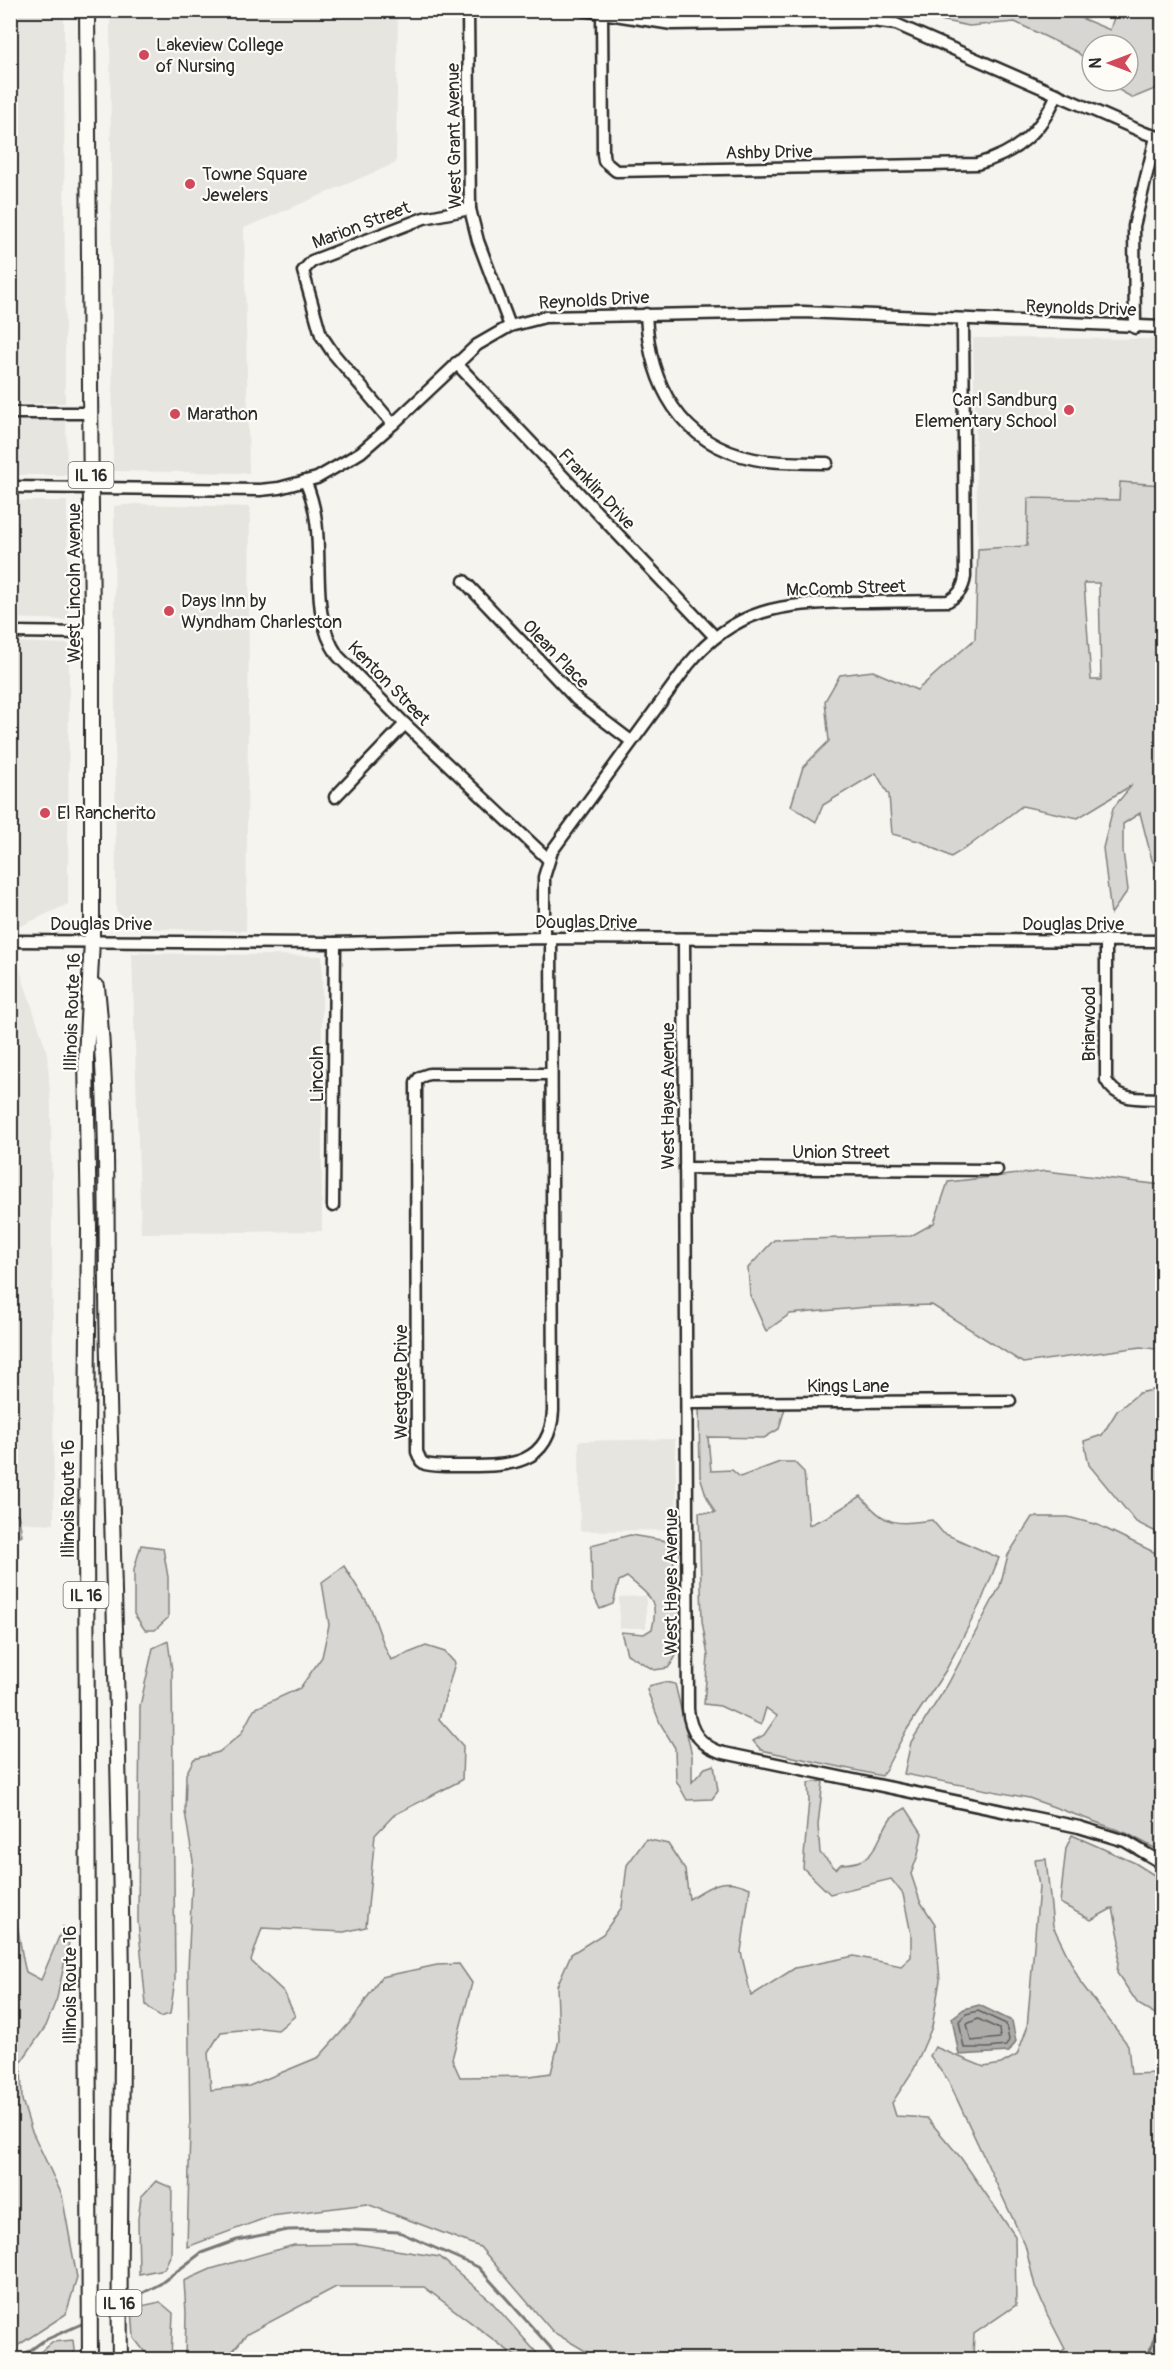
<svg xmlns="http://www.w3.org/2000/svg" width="1173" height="2370" viewBox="0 0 1173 2370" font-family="Pangolin,sans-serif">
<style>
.built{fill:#e6e5e0}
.green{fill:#d7d6d2;stroke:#81807e;stroke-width:1.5;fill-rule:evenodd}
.water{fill:#adaca9;stroke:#797877;stroke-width:1.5}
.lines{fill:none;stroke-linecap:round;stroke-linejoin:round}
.shore{stroke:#5f5f5d;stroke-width:1.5}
.stream{stroke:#797877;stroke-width:3}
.minor-casing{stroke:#2b2b2b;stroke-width:15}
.major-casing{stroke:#2b2b2b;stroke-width:18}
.minor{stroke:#fdfcf7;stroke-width:10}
.major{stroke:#fdfcf7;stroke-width:14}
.poi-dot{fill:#d1495b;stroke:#fdfcf7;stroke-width:2}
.labels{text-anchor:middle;stroke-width:4.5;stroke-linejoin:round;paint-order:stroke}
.shield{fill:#fdfcf7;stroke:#6a6a68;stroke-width:1.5}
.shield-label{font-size:16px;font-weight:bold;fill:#2b2b2b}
.poi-label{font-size:18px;fill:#2b2b2b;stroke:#fdfcf7;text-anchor:start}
.street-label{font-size:18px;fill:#2b2b2b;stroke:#fdfcf7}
</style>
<rect width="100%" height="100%" fill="#f5f4ef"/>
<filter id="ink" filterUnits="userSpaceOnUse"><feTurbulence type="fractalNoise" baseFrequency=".0167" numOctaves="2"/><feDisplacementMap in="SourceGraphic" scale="12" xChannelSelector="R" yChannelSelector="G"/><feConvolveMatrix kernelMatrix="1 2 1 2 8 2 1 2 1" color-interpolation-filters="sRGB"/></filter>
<g filter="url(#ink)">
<!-- built -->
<g class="built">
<polygon points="10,11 64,11 65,403 11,404"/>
<polygon points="110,11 398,11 396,163 244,228 249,473 113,471"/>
<polygon points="973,338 1162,339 1162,485 1120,482 1119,500 1028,498 1027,546 978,549"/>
<polygon points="11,418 66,419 67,475 11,475"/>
<polygon points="11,501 67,501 68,620 11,618"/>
<polygon points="137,504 250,507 246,931 131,928 116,910 114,506"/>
<polygon points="11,642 69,644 68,904 21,926 10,926"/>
<polygon points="10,950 13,950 47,1052 51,1106 54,1524 11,1522"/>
<polygon points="132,953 322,956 322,1231 141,1233"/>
<polygon points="675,1439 677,1530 580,1531 579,1441"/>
<polygon points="646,1596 646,1628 620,1628 619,1597"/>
</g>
<!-- green -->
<g class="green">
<polygon points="934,11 1064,11 1110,30 1116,11 1162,11 1162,86 1133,98 1115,88 1109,81 1128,81 1128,45 1092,45 1092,65 1077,52 1015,22 969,26 936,19"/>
<path d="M1120,482L1162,485V882L1152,860L1140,813L1123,824V851L1128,890L1111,914L1103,848L1113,808L1132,785L1078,818L1022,806L969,846L951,857L922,842L892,834L889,795L876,773L823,805L816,822L791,806L803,767L829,741L825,701L840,675L873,671L917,690L975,639L978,549L1027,546L1028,498L1119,500ZM1084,583H1099L1101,680H1091Z"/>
<polygon points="1046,1171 1162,1185 1162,1350 1141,1347 1023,1363 932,1305 868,1307 790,1314 766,1331 750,1295 748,1268 774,1240 911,1236 934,1223 948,1182"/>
<polygon points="1162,1388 1162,1535 1136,1522 1089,1465 1084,1441 1102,1435 1117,1411 1139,1393"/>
<path d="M699,1405L785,1408L779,1429L764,1438L708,1437L711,1471L732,1470L740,1477L780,1462H794L804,1472L809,1525L829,1516L861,1496C886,1526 894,1525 932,1520L943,1533L999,1558L981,1602L946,1670L906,1731L882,1776L761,1750L753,1741L764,1735L777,1716L766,1708L761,1725L720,1706L704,1704L708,1656L702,1621L699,1512L715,1513L706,1495L700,1476Z"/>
<polygon points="11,1513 18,1514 22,1535 11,1542"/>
<polygon points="1032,1517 1068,1517 1098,1525 1162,1556 1162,1852 1126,1833 1029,1798 904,1774 911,1742 948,1684 1000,1586 1008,1555"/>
<path d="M630,1535L667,1541C680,1577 695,1636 668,1668L654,1670L627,1654L621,1632L644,1634L652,1629C660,1599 648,1595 627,1577L619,1581L613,1604L600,1609L592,1593L591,1545Z"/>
<polygon points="141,1545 163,1548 168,1577 168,1618 155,1630 145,1630 134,1614 134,1569"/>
<path d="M344,1566L371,1609L384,1645L391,1660L426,1646L445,1652L455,1663L439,1719L463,1746L462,1780L394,1815L375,1835L366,1927L344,1932L262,1928L251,1961L284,1992L295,2016L278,2030L260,2028L221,2032L208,2053L211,2090L249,2086L319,2057L353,2019L381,1977L437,1965L459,1964L472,1983L452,2059L460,2077L530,2076L551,2073L559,2040L557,1986L571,1954L603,1934L622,1907L627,1865L646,1839L668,1844L685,1870L689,1899C712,1885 723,1876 750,1888L741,1952L751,1996L795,1968L854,1956L901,1966L911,1957V1934L903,1894L891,1879L830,1894L803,1868L809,1800L808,1783L823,1781L818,1825L820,1853L836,1869L841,1864C878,1863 874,1844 890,1819C894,1814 901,1811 906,1808L922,1833L918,1855L911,1874L920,1901L935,1924L940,1980L932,2027L914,2069L892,2103L896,2116L927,2118L961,2158L1015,2236L1016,2305L974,2334L973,2356L942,2360L599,2359L553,2332L480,2247L367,2204L271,2216L187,2247L190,2129L188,1969L193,1861L185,1812L186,1774L194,1759L219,1752L241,1734L254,1709L300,1688L322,1657L329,1625L322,1582Z"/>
<polygon points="168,1641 172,1671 175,1980 170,2014 160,2017 146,2005 138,1921 140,1706 153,1648"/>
<polygon points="664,1682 675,1684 692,1755 692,1782 705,1768 714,1765 718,1791 712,1799 687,1800 676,1780 675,1748 660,1723 647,1690 649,1686"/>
<polygon points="1072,1835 1135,1863 1162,1880 1162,2018 1138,2004 1117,1973 1120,1941 1113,1908 1091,1920 1060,1903 1066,1848"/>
<polygon points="1046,1859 1053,1926 1081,1983 1128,2045 1131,2074 1159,2073 1162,2067 1162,2359 1049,2359 1065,2349 1047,2314 1035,2286 1025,2245 948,2080 930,2056 935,2047 984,2067 1001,2064 1017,2055 1027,2028 1039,1887 1035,1860"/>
<path d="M11,1902C20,1924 19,1948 26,1972L41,1980L63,1927L69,1942L57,1998L46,2026L21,2062L22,2100L31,2129L62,2195L77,2278L66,2314L11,2350Z"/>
<polygon points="156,2181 172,2188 171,2254 164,2269 139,2274 138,2219 141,2197"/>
<polygon points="358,2244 440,2257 490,2300 542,2359 519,2359 424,2287 336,2287 247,2334 226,2359 185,2359 186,2313 184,2281 211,2269 294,2245"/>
<polygon points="160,2302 173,2313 171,2359 150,2359 134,2338 132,2308"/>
<polygon points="73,2340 75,2359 32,2359 52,2342"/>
</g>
<!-- water -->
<polygon class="water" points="979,2005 1012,2021 1016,2041 1009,2052 959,2055 952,2018 964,2009"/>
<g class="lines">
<!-- shore -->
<g class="shore">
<polygon points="978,2011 1006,2024 1009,2040 1006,2046 987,2048 964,2048 959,2021 966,2014"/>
<polygon points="978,2019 999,2029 1000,2038 971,2041 967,2024"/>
</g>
<!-- stream -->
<g class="stream">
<polyline points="124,2303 160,2284 201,2253 237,2240 288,2230 331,2229 399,2232 478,2267 550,2347 558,2360"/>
<polyline points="95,2318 116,2307"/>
<polyline points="17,2360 43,2341 86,2322"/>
<polyline points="1147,2360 1162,2314"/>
</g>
<defs>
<g id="minor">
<polyline points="468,10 470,209 478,241 510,326"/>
<polyline points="583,10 672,24 872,21 896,24 1145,133 1162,138"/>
<path d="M602,10L603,154L604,161L616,171L977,164C1017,153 1041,132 1057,94"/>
<path d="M646,314C649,384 680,444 754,459C778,464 803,462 827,463"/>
<polyline points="1135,328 1134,226 1156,137"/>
<polyline points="456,363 715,637"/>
<polyline points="10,413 91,413"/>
<polyline points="393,424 333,353 321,335 303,271 312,261 424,218 470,209"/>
<path d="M305,481C332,539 303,606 338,656L405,724L548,859"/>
<polyline points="10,487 260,490 279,488 317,478 348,460 361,452 393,424 477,345 510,326 545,317 803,312 1162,327"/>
<polyline points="464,581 577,700 631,741"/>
<polyline points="10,632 92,633"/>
<polyline points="335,797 405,724"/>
<path d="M544,938V877L552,851L688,665C735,607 783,604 852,602C884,602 916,601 948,601C959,595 963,589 965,577L963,320"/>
<path d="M551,938L553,1411C550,1465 509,1466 467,1466C454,1466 439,1467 425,1464L421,1461L417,1452L416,1082L420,1077L429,1074H551"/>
<path d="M684,939L688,1709C690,1733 702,1747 724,1753L1079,1827L1125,1841L1162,1863"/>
<path d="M1106,940V1080C1117,1102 1141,1098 1162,1099"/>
<polyline points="10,941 335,943 544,938 1162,941"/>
<polyline points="685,1168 997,1170"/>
<polyline points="333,1206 335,943"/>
<polyline points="687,1403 1010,1401"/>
</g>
<g id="major">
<polyline points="87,10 92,633 92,940 86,1058 89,1228 86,1537 90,2360"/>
<path d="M97,987C110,1110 105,1235 108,1359C113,1568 120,1777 122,1987C123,2111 118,2235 120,2360"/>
</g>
</defs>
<!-- minor casing -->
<use href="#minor" class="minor-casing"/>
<!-- major casing -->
<use href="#major" class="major-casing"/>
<!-- minor -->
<use href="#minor" class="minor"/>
<!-- major -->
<use href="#major" class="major"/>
</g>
</g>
<!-- markers -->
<g class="poi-dot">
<circle cx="144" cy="55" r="6"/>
<circle cx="190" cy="184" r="6"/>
<circle cx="1069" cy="410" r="6"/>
<circle cx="175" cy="414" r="6"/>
<circle cx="169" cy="611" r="6"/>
<circle cx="45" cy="813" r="6"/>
</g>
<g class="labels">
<!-- shield labels -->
<g class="shield">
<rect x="68.5" y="462" width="45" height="26" rx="4.5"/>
<rect x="63.5" y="1582" width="45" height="26" rx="4.5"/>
<rect x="96.5" y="2290" width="45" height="26" rx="4.5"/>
</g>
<g class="shield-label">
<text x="91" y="481">IL 16</text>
<text x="86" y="1601">IL 16</text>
<text x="119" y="2309">IL 16</text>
</g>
<!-- poi labels -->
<g class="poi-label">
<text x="156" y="51">Lakeview College<tspan x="156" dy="21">of Nursing</tspan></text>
<text x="202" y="180">Towne Square<tspan x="202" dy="21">Jewelers</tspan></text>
<text x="1057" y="406" text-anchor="end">Carl Sandburg<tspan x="1057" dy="21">Elementary School</tspan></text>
<text x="187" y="420">Marathon</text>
<text x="181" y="607">Days Inn by<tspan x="181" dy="21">Wyndham Charleston</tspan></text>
<text x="57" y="819">El Rancherito</text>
</g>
<!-- street labels -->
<g class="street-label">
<text transform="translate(454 136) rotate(-91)" y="6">West Grant Avenue</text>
<text transform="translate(769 152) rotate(-1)" y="6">Ashby Drive</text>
<text transform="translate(361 225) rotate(-21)" y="6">Marion Street</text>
<text transform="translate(594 300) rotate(-3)" y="6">Reynolds Drive</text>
<text transform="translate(1081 308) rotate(2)" y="6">Reynolds Drive</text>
<text transform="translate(597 489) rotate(47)" y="6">Franklin Drive</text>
<text transform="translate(74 583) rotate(-90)" y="6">West Lincoln Avenue</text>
<text transform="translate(846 588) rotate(-2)" y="6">McComb Street</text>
<text transform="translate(556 654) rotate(46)" y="6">Olean Place</text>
<text transform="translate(389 683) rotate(46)" y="6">Kenton Street</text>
<text x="586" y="928">Douglas Drive</text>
<text x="101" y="930">Douglas Drive</text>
<text x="1073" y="930">Douglas Drive</text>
<text transform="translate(72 1012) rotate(-88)" y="6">Illinois Route 16</text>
<text transform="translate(1089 1024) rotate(-90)" y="6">Briarwood</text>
<text transform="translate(317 1074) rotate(-90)" y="6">Lincoln</text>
<text transform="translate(668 1096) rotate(-90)" y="6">West Hayes Avenue</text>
<text x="841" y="1158">Union Street</text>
<text transform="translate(401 1382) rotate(-90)" y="6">Westgate Drive</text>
<text x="848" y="1392">Kings Lane</text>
<text transform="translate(68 1499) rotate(-90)" y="6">Illinois Route 16</text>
<text transform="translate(671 1582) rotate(-90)" y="6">West Hayes Avenue</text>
<text transform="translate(70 1985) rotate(-90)" y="6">Illinois Route 16</text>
</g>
</g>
<!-- margin -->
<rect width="1173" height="2370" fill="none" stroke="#fdfcf7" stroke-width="36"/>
<rect x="18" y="18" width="1137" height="2334" fill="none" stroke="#2b2b2b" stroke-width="2" filter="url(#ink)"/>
<!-- north arrow -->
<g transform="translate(1110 63) rotate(270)"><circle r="28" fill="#fdfcf7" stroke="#a9a8a5" stroke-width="1.5"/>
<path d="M0-4.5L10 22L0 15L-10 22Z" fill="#d1495b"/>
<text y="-9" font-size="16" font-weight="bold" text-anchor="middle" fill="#2b2b2b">N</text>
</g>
</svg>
